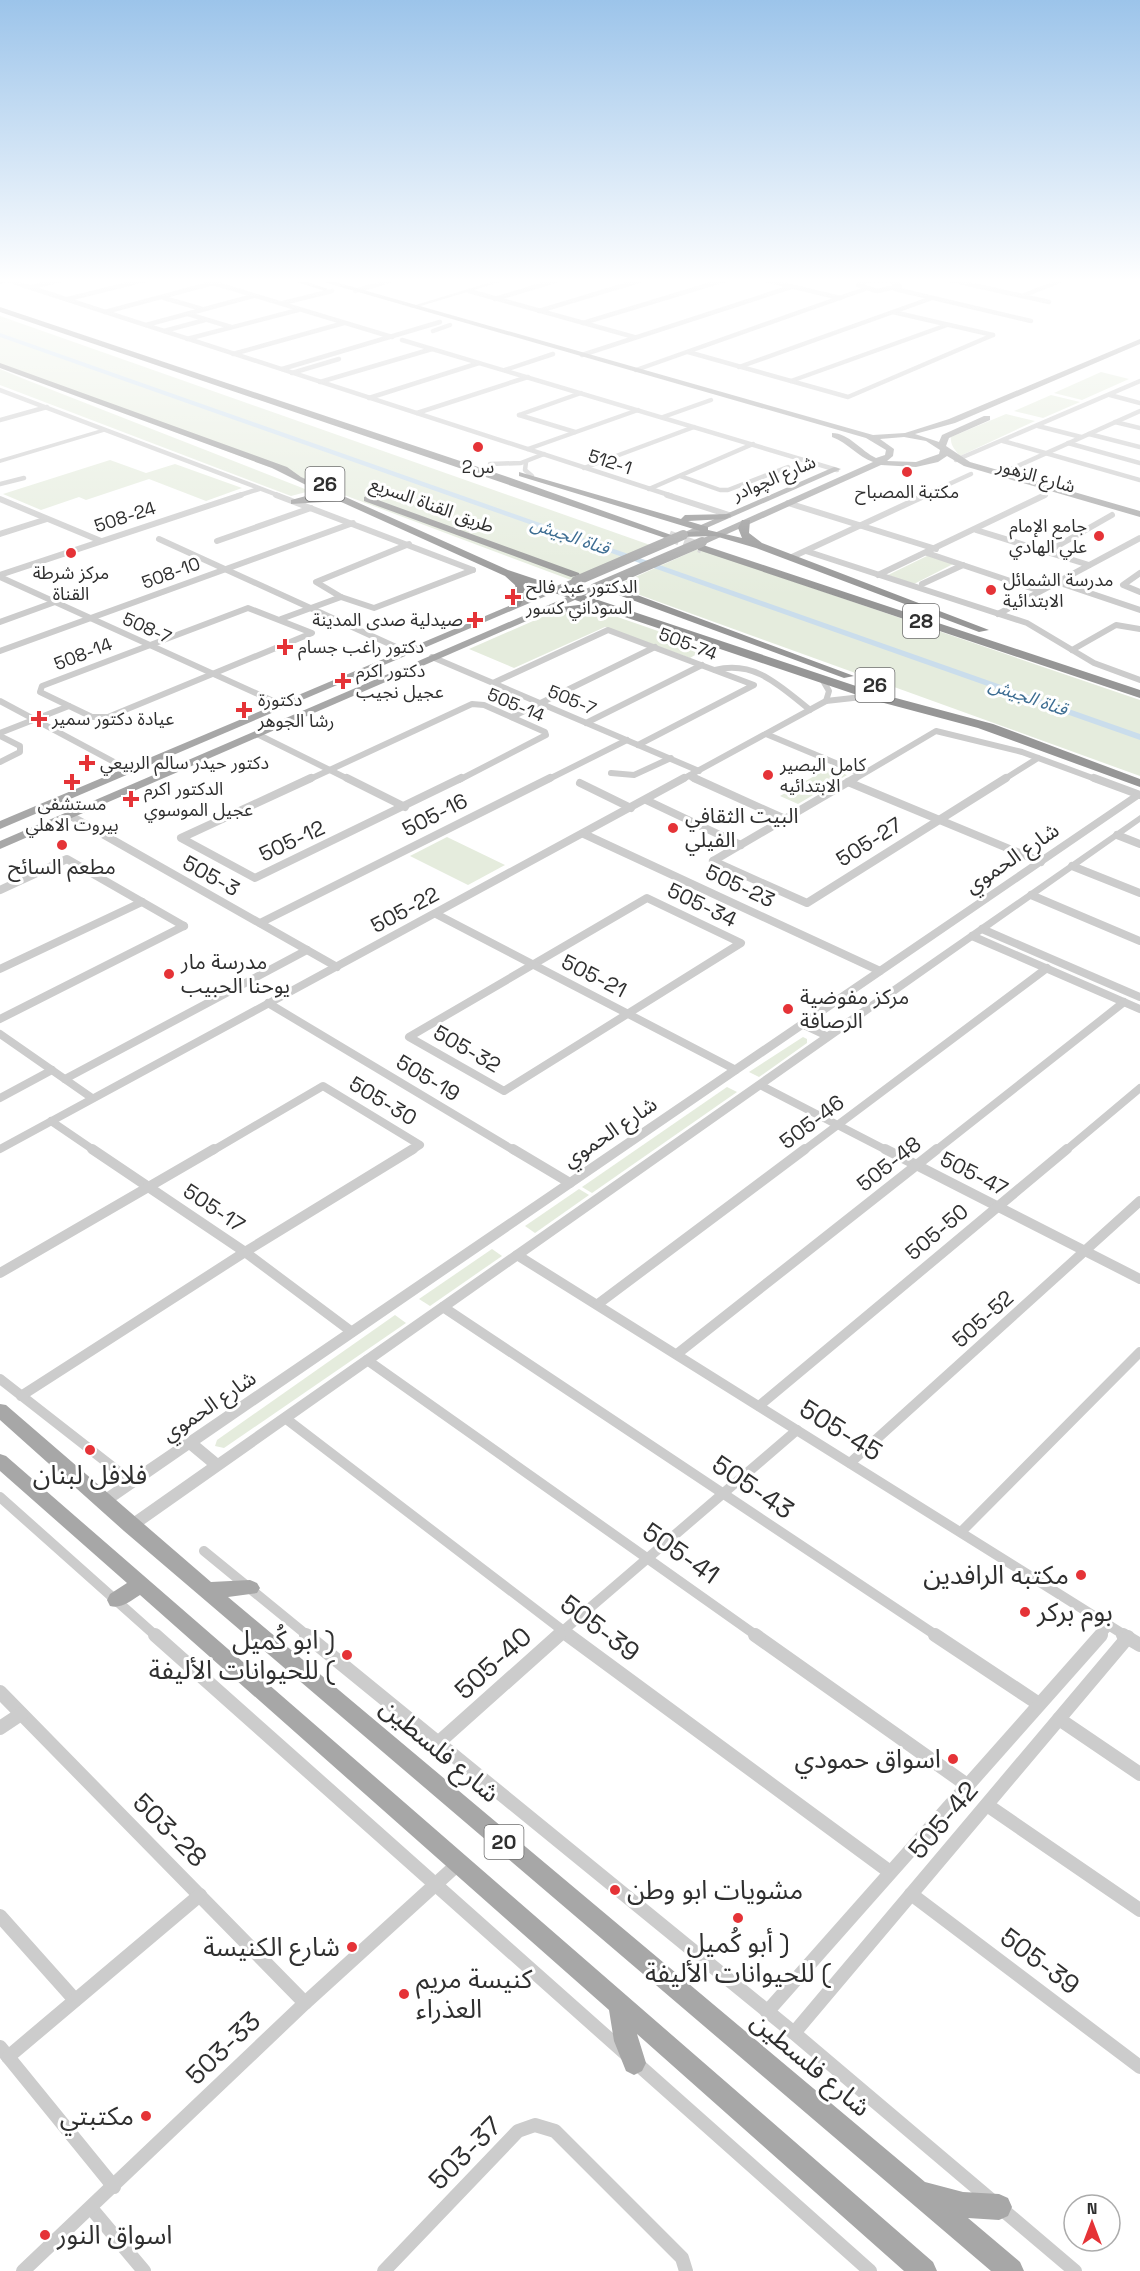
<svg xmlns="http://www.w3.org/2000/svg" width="1140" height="2271" viewBox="0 0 1140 2271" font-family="'Space Grotesk','Noto Sans Arabic',sans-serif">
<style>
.green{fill:#e5ecdd}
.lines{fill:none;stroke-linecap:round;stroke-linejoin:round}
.canal{fill:#caddec;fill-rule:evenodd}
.motorway-tunnel{stroke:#d5d5d5;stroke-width:11;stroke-dasharray:11 5;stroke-linecap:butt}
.minor-far4{stroke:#ccc;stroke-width:4.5}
.minor-far3{stroke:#ccc;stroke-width:6}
.minor-far2{stroke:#ccc;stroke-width:8}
.minor-far1{stroke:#ccc;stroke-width:10}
.minor{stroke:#ccc;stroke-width:14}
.tertiary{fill:#ccc;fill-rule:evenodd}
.primary{fill:#a7a7a7;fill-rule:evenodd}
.motorway{fill:#969696;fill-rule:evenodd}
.primary-bridge{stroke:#a7a7a7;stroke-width:10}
.poi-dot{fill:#e53337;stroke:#fff;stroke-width:2}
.labels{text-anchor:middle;stroke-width:6;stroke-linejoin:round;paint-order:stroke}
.far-street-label{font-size:18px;fill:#2f2f2f;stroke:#fff}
.far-poi-label{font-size:18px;fill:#2f2f2f;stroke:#fff;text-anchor:start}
.far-water-label{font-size:18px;font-style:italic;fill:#3d6d92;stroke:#fff}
.shield{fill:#fff;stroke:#6d6d6d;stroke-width:1.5}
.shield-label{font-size:20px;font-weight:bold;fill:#2f2f2f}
.street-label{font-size:21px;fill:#2f2f2f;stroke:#fff}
.poi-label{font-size:21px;fill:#2f2f2f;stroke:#fff;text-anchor:start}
.near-street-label{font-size:26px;fill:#2f2f2f;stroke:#fff}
.near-poi-label{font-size:26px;fill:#2f2f2f;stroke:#fff;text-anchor:end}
</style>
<rect width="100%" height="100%" fill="#fff"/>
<!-- green -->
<g class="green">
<polygon points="0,316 653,546 571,580 0,366"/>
<polygon points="0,369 24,379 310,491 291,496 0,385"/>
<polygon points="1101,372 1129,379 1082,400 1054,393"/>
<polygon points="1051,395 1080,402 1043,418 1014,411"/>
<path d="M1006,414L1035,421L960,456C955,450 950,445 951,437Z"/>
<polygon points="110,460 146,473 175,464 242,488 206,501 149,479 86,500 79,497 41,510 3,494"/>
<polygon points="698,549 1140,700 1140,776 615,586"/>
<polygon points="929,555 955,563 914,584 888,575"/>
<polygon points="579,611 606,613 707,648 690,658 605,627 514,668 469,649 549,614"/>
<polygon points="828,768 847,775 798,804 780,796"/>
<polygon points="447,837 505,865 468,885 410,856"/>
<polygon points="803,1037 807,1039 807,1043 759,1077 749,1072"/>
<polygon points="727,1087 737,1092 592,1193 582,1187"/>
<polygon points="579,1189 589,1195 535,1233 525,1226"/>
<polygon points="492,1249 502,1256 430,1306 419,1299"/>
<polygon points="395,1315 406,1323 224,1448 215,1446 217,1440"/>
</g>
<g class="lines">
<!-- canal -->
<polygon class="canal" points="0,333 1140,734 1140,740 0,337"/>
<!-- motorway-tunnel -->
<polyline class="motorway-tunnel" points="669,536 702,548"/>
<!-- minor-far4 -->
<g class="minor-far4">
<polyline points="4,279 672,496"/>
<polyline points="200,279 392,337"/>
<polyline points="761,279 840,298"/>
<polyline points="946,279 1049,302"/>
<polygon points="870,280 889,280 900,286 877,291 858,285"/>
<polyline points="32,287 64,279"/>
<polyline points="895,289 1031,321"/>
<polyline points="355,291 396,279"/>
<polyline points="469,291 634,337"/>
<polyline points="1022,296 1065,279"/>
<polyline points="164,298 202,309"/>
<polyline points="68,299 148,279"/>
<polyline points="495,299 561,279"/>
<polyline points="283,303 332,291"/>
<polyline points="539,311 645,279"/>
<polyline points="105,312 213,283"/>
<polyline points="893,312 993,335"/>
<polyline points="188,314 231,327"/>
<polyline points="583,323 728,279"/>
<polyline points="146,325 253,296"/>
<polyline points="164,331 205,320"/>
<polyline points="433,331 450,325"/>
<polyline points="187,339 298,310"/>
<polyline points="402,340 837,470"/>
<polyline points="688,352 848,397 993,335"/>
<polyline points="233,354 344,323"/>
<polyline points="582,355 791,287"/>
<polyline points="739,367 932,298"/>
<polyline points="282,369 440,322"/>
<polyline points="505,370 553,354"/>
<polyline points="636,370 865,289"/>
<polyline points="292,373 339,359"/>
<polyline points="791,381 947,325"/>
<polyline points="320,382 432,349"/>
<polyline points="0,390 280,496"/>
<polyline points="1110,395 1140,403"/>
<polyline points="369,398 479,363"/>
<polyline points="417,413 528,377"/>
<polyline points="519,415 581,393"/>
<polyline points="519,415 575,432"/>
<polyline points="663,417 711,400"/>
<polyline points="0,420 47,407"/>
<polyline points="1115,422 1140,428"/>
<polyline points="1038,426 1081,437"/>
<polyline points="1089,434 1140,447"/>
<polyline points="1003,441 1140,480"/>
<polyline points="1068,443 1140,463"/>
<polyline points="528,449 638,410"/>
<polyline points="956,460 1140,381"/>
<polyline points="526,462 525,470 532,476"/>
<polyline points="490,464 521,463 544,454"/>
<polyline points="584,468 694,427"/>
<polyline points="1000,474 1140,411"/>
<polyline points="680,476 720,490 728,490 788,467"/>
<polyline points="0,484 24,478"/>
<polyline points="649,489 753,444"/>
<polyline points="237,496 259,489"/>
<polyline points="923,496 971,474"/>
<polyline points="1042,496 1045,495"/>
</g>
<!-- minor-far3 -->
<g class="minor-far3">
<polyline points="276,495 473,570"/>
<polyline points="667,495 729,515"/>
<polyline points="0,499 101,541"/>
<polyline points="788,503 936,549"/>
<polyline points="976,530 1089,565"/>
<polyline points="0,534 47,519"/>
<polyline points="159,539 407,652"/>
<polyline points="217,541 311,508"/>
<polyline points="409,544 316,582 341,597 374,608 473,570"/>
<polyline points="806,551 1027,623 1094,663 1140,680"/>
<polyline points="1047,552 1112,515"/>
<polyline points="927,553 1040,591"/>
<polyline points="792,557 926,495"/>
<polyline points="1140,573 1123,585 1140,592"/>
<polyline points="0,575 241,495"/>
<polyline points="878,575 1045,495"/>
<polyline points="0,577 282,705"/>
<polyline points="1057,582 1140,610"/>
<polyline points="922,584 963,565"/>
<polygon points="248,608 312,633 108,717 92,717 40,692 42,686"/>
<polyline points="998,614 1140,538"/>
<polyline points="281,619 341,597"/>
<polyline points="0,622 55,602"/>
<polyline points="1072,650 1116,625 1140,629"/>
<polyline points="0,651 353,523"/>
<polyline points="432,657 699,771"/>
<path d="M715,670C755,660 780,686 810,710"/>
<polyline points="822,679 829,691 826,701"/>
<polyline points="493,683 608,630 754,685 638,745"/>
<polyline points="0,701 129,770"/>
<polyline points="512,717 655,647"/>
<polyline points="586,723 702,665"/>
<polyline points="0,733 69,706"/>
<polyline points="257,734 350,780"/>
<polyline points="766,734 862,774"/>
<polyline points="0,736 20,746 20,752 0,762"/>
<polyline points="611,773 634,775 671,758"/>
<polyline points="689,776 697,780"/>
<polyline points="308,780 472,704 484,705 545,732 546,735 459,780"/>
<polyline points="547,780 627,740"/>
<polyline points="681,780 826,701 871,696"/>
<polyline points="853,780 936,731 1022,752 1098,780"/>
<polyline points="1003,780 1038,758"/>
</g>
<!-- minor-far2 -->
<g class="minor-far2">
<polyline points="311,778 181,838 255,878 461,778"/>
<polyline points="347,778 405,807"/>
<polyline points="694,778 785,819"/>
<polyline points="1094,778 1140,795"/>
<polyline points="848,782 1041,862"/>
<polyline points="580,783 631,808"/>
<polyline points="646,800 741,845"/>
<polyline points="69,815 337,967"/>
<polyline points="584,834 880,971"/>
<polyline points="1117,835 1140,844"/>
<polyline points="713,861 855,778"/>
<polyline points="713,861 807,903 1006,778"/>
<polyline points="1072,866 1140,893"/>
<polyline points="0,890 67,859 184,926"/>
<polyline points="1031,895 1140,941"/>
<polygon points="647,898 741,943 504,1091 409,1037"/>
<polyline points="436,914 736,1070"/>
<polyline points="260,923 550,778"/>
<polyline points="982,929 1140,997"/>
<polyline points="972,936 1140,1009"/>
<polyline points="0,969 142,902"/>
<polyline points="268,1003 515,1151"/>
<polyline points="0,1019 184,926"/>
<polyline points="0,1034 92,1098"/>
<polyline points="65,1079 307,950"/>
<polyline points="760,1085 888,1151"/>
<polyline points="0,1098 52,1070"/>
<polyline points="51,1121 95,1151"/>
<polyline points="0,1149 684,778"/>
<polyline points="212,1151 323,1086 420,1145 411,1151"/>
<polyline points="803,1151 1047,968"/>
<polyline points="935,1151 1124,1002"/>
<polyline points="1065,1151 1140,1088"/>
</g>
<!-- minor-far1 -->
<g class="minor-far1">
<polyline points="92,1149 245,1252 352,1332"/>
<polyline points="513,1149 570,1183"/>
<polyline points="885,1149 1140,1279"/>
<polyline points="517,1255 1126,1636"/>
<polyline points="0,1273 214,1149"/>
<polyline points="598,1304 805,1149"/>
<polyline points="443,1307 937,1636"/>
<polyline points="677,1354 937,1149"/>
<polyline points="367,1360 757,1636"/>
<polyline points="0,1379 132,1482"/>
<polyline points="21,1396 245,1252 413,1149"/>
<polyline points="759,1406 1067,1149"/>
<polyline points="285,1418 570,1636"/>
<polyline points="850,1463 1140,1201"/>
<polyline points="0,1497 156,1636"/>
<polyline points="961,1532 1140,1352"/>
<polyline points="204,1551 308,1636"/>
<polyline points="557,1636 797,1430"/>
<polyline points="1099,1636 1109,1625"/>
</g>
<!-- minor -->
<g class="minor">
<polyline points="155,1635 870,2271"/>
<polyline points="306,1635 794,2033 1075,2271"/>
<polyline points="568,1635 890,1872"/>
<polyline points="755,1635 967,1785"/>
<polyline points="935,1635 1039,1704"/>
<polyline points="1123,1635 1140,1645"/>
<polyline points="0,1692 305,2003"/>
<polyline points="1059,1719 1140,1774"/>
<polyline points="0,1728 21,1714"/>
<polyline points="438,1743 559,1635"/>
<polyline points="987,1805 1140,1910"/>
<polyline points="911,1894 1140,2067"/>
<polyline points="0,1916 75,2000"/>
<polyline points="767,2012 1101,1635"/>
<polyline points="794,2033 1128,1637"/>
<polyline points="0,2047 114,2187"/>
<polyline points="8,2057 200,1895"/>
<polyline points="91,2208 144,2271"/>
<polyline points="23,2271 305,2003 459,1863"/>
<polyline points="384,2271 518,2131 535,2125 555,2131 682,2258 686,2271"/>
</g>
<!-- tertiary -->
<g class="tertiary">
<polygon points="501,279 510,279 414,308 409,307"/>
<polygon points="105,428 107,429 107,431 0,463 0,459"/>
<path d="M1140,791V798L810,1024L827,1032L1140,815V822L136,1530L131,1532L126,1530L123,1526L126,1522L207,1465L189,1450L108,1506L103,1508L98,1506L96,1502L98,1498L1136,792ZM803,1029L820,1037L218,1458L200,1443Z"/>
</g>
<!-- primary -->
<g class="primary">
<polygon points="14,279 13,280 0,284 0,280"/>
<polygon points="287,279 299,279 328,289 325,291"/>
<path d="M313,279H325L873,435L905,433L949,419L1140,339V344L955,423L915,434L939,442L942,435L984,416H990V420L949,438L946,446L970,462L1140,511V517L964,466L947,456L938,462L916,467L881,465L705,544H699V540L873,462C857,456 848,443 832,437V433C849,433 861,451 876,458L885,455L886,450L866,438ZM904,437L926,441L940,450L939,454L916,462L887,461L893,456L894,449L880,439Z"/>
<polygon points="834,467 841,469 686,537 678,535"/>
<polygon points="573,579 581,581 0,829 0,821"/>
<polygon points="595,585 598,586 598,590 0,849 0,841"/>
<polygon points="0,1404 6,1405 211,1582 250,1580 257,1583 260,1588 257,1593 228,1597 925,2182 963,2192 999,2194 1008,2198 1012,2207 1008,2216 999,2220 968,2218 1020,2262 1024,2271 991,2271 124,1531 0,1420"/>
<path d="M0,1454L6,1456L933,2262L937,2271H904L637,2034L646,2063L642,2071L634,2075L626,2071L614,2041L609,2010L140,1595C130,1601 122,1609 110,1606L107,1600L110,1594L127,1583L0,1471Z"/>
</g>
<!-- motorway -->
<g class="motorway">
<polygon points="0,307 505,476 674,536 665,538 0,312"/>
<polygon points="0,363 287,467 301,477 508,570 877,693 993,724 1140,779 1140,787 978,728 869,699 595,607 590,610 533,615 532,613 537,610 587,604 525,583 527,592 520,606 511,608 510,606 517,592 515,585 505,576 339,501 291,504 291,500 306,496 328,496 272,468 0,368"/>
<polygon points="519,472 681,519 685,515 730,514 731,516 726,519 688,521 708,527 708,530 742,538 738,528 742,520 750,520 749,533 762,543 989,630 979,632 756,548 715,536 679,537 679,533 700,531 519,476"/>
<polygon points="367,496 579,573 580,575 571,577 364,501 364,497"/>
<polygon points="698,546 706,546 1140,690 1140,698 698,550"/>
<polygon points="605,586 613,586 854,676 844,678 605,590"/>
</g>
<!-- primary-bridge -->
<g class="primary-bridge">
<polyline points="576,581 683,535"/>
<polyline points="595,588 702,542"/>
</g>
</g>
<!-- sky -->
<linearGradient id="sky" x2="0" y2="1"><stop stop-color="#9cc4ea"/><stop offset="0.47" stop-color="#fff"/><stop offset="1" stop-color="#fff" stop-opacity="0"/></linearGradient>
<rect width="1140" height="597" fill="url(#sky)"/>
<!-- markers -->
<g class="poi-dot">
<circle cx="478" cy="447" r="6"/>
<circle cx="907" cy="472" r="6"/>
<circle cx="1099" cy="536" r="6"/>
<circle cx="71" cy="553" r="6"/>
<circle cx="991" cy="590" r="6"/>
<path d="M510 588h6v6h6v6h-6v6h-6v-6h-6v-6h6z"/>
<path d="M472 611h6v6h6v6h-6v6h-6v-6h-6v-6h6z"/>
<path d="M282 638h6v6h6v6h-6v6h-6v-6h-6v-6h6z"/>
<path d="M340 672h6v6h6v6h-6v6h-6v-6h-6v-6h6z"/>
<path d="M241 701h6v6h6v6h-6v6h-6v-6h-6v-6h6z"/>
<path d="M36 710h6v6h6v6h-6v6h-6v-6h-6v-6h6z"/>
<path d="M84 754h6v6h6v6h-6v6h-6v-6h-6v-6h6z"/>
<circle cx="768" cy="775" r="6"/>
<path d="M69 773h6v6h6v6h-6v6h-6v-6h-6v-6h6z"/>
<path d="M128 790h6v6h6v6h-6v6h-6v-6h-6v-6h6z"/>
<circle cx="673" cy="828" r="6"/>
<circle cx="62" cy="845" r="6"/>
<circle cx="169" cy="974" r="6"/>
<circle cx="788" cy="1009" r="6"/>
<circle cx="90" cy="1450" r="6"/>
<circle cx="1081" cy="1575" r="6"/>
<circle cx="1025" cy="1612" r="6"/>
<circle cx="347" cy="1655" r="6"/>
<circle cx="953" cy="1759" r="6"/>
<circle cx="615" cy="1890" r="6"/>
<circle cx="738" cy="1918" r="6"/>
<circle cx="352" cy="1947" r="6"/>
<circle cx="404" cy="1994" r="6"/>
<circle cx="146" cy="2116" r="6"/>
<circle cx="45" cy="2235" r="6"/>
</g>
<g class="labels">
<!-- far-street labels -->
<g class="far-street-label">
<text transform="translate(610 462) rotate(18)" y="6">512-1</text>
<text transform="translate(1036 476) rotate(16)" y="6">شارع الزهور</text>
<text transform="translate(774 478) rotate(-23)" y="6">شارع الچوادر</text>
<text transform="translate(432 505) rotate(20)" y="6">طريق القناة السريع</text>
<text transform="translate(125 517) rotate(-18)" y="6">508-24</text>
<text transform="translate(171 573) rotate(-20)" y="6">508-10</text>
<text transform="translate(147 628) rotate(24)" y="6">508-7</text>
<text transform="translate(688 644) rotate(21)" y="6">505-74</text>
<text transform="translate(83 654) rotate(-21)" y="6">508-14</text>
<text transform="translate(572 700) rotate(23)" y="6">505-7</text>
<text transform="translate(516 705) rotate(23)" y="6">505-14</text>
</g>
<!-- far-poi labels -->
<g class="far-poi-label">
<text x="478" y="473" text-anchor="middle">س2</text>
<text x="907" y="498" text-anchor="middle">مكتبة المصباح</text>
<text x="1087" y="532" text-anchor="end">جامع الإمام<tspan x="1087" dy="21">علي الهادي</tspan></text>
<text x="71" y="579" text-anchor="middle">مركز شرطة<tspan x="71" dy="21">القناة</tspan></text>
<text x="1003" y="586">مدرسة الشمائل<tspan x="1003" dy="21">الابتدائية</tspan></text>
<text x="526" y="593">الدكتور عبد فالح<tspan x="526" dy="21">السوداني كسور</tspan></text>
<text x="463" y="626" text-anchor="end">صيدلية صدى المدينة</text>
<text x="298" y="653">دكتور راغب جسام</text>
<text x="356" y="677">دكتور اكرم<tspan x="356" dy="21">عجيل نجيب</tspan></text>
<text x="258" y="706">دكتورة<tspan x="258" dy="21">رشا الجوهر</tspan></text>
<text x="52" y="725">عيادة دكتور سمير</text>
<text x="100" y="769">دكتور حيدر سالم الربيعي</text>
<text x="780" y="771">كامل البصير<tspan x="780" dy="21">الابتدائيه</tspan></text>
<text x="144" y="795">الدكتور اكرم<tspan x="144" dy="21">عجيل الموسوي</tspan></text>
<text x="72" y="810" text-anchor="middle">مستشفى<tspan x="72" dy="21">بيروت الاهلي</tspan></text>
</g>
<!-- far-water labels -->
<g class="far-water-label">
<text transform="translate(570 536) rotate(19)" y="6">قناة الجيش</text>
<text transform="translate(1028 697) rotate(19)" y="6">قناة الجيش</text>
</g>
<!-- shield labels -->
<g class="shield">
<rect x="305.5" y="467" width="39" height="34" rx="4.5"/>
<rect x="903" y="604" width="36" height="34" rx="4.5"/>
<rect x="855.5" y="668" width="39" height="34" rx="4.5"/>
<rect x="484.5" y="1825" width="39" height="34" rx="4.5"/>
</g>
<g class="shield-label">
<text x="325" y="491">26</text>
<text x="921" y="628">28</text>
<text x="875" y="692">26</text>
<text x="504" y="1849">20</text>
</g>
<!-- street labels -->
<g class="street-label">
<text transform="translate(435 815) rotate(-27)" y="7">505-16</text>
<text transform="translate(292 841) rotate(-25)" y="7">505-12</text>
<text transform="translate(869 842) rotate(-32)" y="7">505-27</text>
<text transform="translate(1012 858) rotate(-34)" y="7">شارع الحموي</text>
<text transform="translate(211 876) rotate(29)" y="7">505-3</text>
<text transform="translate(740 886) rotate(25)" y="7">505-23</text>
<text transform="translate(702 905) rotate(26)" y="7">505-34</text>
<text transform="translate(405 910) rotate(-28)" y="7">505-22</text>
<text transform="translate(594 976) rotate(27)" y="7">505-21</text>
<text transform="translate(467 1049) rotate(30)" y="7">505-32</text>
<text transform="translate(428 1078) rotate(31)" y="7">505-19</text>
<text transform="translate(383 1101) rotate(31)" y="7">505-30</text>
<text transform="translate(812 1122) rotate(-37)" y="7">505-46</text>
<text transform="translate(610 1132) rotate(-34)" y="7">شارع الحموي</text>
<text transform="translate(889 1164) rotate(-38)" y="7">505-48</text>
<text transform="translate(974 1174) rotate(27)" y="7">505-47</text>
<text transform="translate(214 1208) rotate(34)" y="7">505-17</text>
<text transform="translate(937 1232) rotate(-40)" y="7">505-50</text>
<text transform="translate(983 1319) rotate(-42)" y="7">505-52</text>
<text transform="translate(209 1406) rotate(-34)" y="7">شارع الحموي</text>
</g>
<!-- poi labels -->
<g class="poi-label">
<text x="685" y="823">البيت الثقافي<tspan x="685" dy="24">الفيلي</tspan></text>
<text x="62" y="874" text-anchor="middle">مطعم السائح</text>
<text x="181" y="969">مدرسة مار<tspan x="181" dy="24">يوحنا الحبيب</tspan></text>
<text x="800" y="1004">مركز مفوضية<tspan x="800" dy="24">الرصافة</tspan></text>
</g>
<!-- near-street labels -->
<g class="near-street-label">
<text transform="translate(841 1430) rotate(32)" y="9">505-45</text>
<text transform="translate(753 1487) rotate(34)" y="9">505-43</text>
<text transform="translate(681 1553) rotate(35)" y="9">505-41</text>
<text transform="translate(600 1628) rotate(37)" y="9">505-39</text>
<text transform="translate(493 1663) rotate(-42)" y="9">505-40</text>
<text transform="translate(440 1750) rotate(40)" y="9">شارع فلسطين</text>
<text transform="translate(943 1820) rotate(-50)" y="9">505-42</text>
<text transform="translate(170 1830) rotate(45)" y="9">503-28</text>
<text transform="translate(1040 1961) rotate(37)" y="9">505-39</text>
<text transform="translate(223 2048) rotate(-44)" y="9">503-33</text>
<text transform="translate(811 2064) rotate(40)" y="9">شارع فلسطين</text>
<text transform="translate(465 2153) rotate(-45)" y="9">503-37</text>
</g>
<!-- near-poi labels -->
<g class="near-poi-label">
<text x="90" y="1484" text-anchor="middle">فلافل لبنان</text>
<text x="1069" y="1584">مكتبه الرافدين</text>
<text x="1037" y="1621" text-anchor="start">بوم بركر</text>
<text x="335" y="1649">ابو كُميل )<tspan x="335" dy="30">للحيوانات الأليفة (</tspan></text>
<text x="941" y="1768">اسواق حمودي</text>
<text x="627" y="1899" text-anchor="start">مشويات ابو وطن</text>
<text x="738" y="1952" text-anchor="middle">أبو كُميل )<tspan x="738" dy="30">للحيوانات الأليفة (</tspan></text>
<text x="340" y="1956">شارع الكنيسة</text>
<text x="416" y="1988" text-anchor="start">كنيسة مريم<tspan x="416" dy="30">العذراء</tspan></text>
<text x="134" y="2125">مكتبتي</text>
<text x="57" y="2244" text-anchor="start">اسواق النور</text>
</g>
</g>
<!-- north arrow -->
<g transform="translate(1092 2223)"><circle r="28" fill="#ffffff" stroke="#acacac" stroke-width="1.5"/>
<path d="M0-4.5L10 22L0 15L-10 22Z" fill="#e53337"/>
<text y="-9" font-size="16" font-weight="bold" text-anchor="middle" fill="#2f2f2f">N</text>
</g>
</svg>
